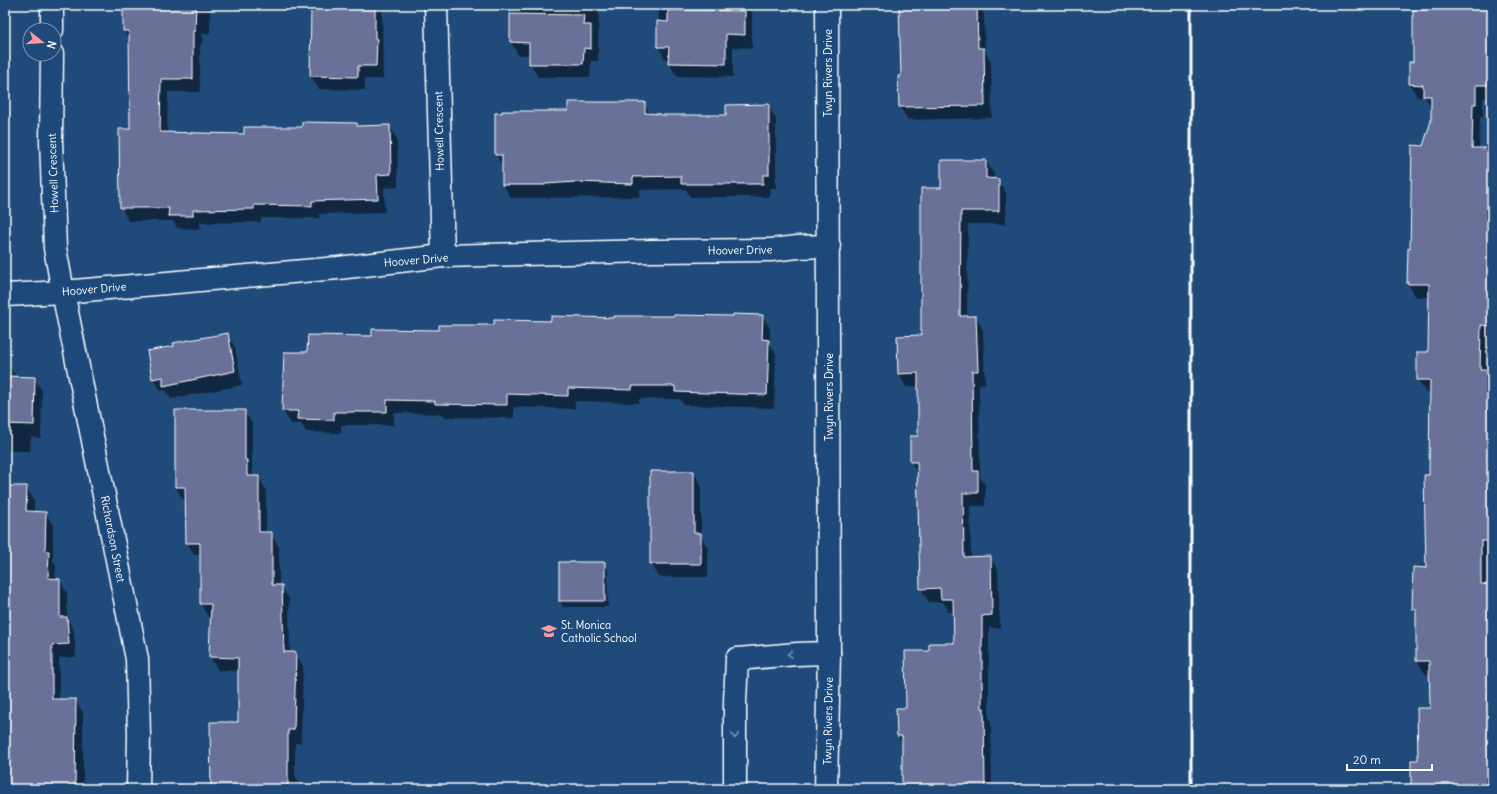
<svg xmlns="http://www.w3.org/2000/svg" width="1497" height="794" viewBox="0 0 1497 794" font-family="Delius,sans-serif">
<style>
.shadow{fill:#0007}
.building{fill:#697198;stroke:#fff}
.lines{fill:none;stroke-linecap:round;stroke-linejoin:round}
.minor-casing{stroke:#fff;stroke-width:25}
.minor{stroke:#1f4a7a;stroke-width:22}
.rail{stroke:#fff;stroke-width:3}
.oneway{stroke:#7992af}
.labels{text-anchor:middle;stroke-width:3.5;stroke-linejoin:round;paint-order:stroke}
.street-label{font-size:11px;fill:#fff;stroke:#1f4a7a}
.poi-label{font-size:11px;fill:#fff;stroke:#1f4a7a;text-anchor:start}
</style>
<rect width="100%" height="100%" fill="#1f4a7a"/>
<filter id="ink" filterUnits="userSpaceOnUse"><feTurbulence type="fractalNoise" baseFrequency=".025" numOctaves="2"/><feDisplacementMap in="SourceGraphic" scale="8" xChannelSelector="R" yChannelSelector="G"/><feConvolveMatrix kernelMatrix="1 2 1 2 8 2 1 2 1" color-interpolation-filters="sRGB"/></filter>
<g filter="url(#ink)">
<!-- shadow -->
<g class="shadow">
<polygon points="124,5 210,5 210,34 202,34 202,44 200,44 200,92 168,92 167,134 245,135 356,124 358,127 389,126 397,139 398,187 384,188 385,212 319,214 319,218 261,218 261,222 200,223 200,229 177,228 173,221 128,221 121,207 131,130 130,41 124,31"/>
<polygon points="310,5 382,5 383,79 365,79 365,90 319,89 311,76 312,21 310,18"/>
<polygon points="511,5 599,5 598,61 591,61 590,77 538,77 530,63 530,55 518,55 511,42"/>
<polygon points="659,5 752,5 752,48 733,47 733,77 677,76 669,63 669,59 665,59 658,46"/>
<polygon points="900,5 979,5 984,14 985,51 991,62 992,118 908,120 900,107 899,77 902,77"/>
<polygon points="1431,5 1492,5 1492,98 1483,98 1483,117 1480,117 1479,149 1492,150 1492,338 1488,338 1487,371 1492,371 1492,554 1488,554 1488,585 1492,586 1492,789 1412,789 1431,709 1430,674 1425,674 1417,661 1417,616 1413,609 1427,569 1430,476 1431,393 1426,393 1418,380 1429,353 1430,297 1416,297 1408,284 1424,147 1432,121 1432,108 1425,97 1417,97 1410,83 1414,63 1431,11"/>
<polygon points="644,103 651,115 661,116 727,116 768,105 776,119 776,188 770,188 770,197 690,197 686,189 640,190 640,197 511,198 503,185 503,167 496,155 569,112"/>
<polygon points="986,161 994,174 993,180 998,180 1006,193 1006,224 968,224 967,317 976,317 983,330 985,384 979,384 980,477 985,485 985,506 970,506 971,558 990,557 998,570 1000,628 989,628 989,719 991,722 992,789 903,789 903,745 898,736 907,709 930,652 955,644 954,612 949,612 943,602 929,602 921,589 918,475 911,462 919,437 919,386 906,387 899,374 922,336 942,189"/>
<polygon points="763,316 770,329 770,344 776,354 774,408 684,405 680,399 639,399 639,403 575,401 575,409 514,407 514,418 444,417 442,414 394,413 394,425 341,425 341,433 306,432 301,424 291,424 283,411 308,353 373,338 552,322"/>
<polygon points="227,334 235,347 242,385 171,399 166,390 161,391 153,378 175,347"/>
<polygon points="5,364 8,364 16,377 34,378 42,391 41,438 31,437 30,451 5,451"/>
<polygon points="244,411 252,424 252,470 254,477 259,477 266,490 266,533 271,533 279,547 279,586 281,586 289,599 290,653 296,653 303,666 301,743 295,743 295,775 302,789 210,789 210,787 212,787 239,723 239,671 218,670 210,657 211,617 208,617 201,604 201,555 194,555 187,542 186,500 183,500 176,487"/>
<polygon points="694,472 701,486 701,536 708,548 708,577 659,577 651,563"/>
<polygon points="5,487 26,487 34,500 34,513 46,513 53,526 53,560 56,565 55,580 60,580 67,593 67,618 74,631 76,657 59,658 59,700 75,700 83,713 83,789 5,789"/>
<polygon points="605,563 608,570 608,607 563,607 560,601"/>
</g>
<!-- building -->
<g class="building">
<polygon points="123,5 196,5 195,31 193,31 193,79 161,79 160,132 244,134 244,127 302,127 302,122 357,123 357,126 390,125 391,174 377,175 378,199 312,201 312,206 254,205 254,209 193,210 193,216 168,216 169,208 120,208 119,129 130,129 129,31 123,31"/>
<polygon points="311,5 375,5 375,38 377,39 376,66 358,66 358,77 310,76"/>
<polygon points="899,5 977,5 978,48 984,48 985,106 899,107 898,76 901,76"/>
<polygon points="1492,7 1492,85 1476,85 1476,104 1473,104 1472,148 1492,148 1492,326 1481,325 1480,370 1492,370 1492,541 1481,541 1481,584 1492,585 1491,785 1473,785 1473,789 1411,789 1411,760 1418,760 1417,708 1430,708 1429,661 1416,661 1416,609 1412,609 1413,567 1426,568 1424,475 1429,475 1430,380 1417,380 1417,352 1428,352 1429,284 1407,284 1408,248 1410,248 1412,145 1423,146 1431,121 1431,96 1423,96 1423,85 1409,84 1409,62 1413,62 1413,10 1429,10 1430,8"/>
<polygon points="668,10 745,11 745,35 726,34 726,64 668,63 669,47 657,47 657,21 668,22"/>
<polygon points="510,14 584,15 583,25 591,25 591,49 584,48 583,64 529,64 529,43 510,42"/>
<polygon points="568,102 645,102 645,113 660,114 660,115 726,115 726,105 769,104 769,175 763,175 763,184 681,184 681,176 633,177 633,184 576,182 545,184 545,185 502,185 502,155 495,155 495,113 502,113 502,111 568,111"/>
<polygon points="941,160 986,160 986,178 999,179 999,211 961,211 960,316 976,316 978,371 972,371 973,471 978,471 978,493 963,493 964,557 991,556 992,615 982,616 982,708 984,708 985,789 902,789 902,736 897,736 896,708 906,708 905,651 929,651 929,643 954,643 953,599 941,599 940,588 920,589 917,462 910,462 910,436 918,436 918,373 898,374 897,336 921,335 921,188 941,188"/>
<polygon points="733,314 763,315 762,339 769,340 767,395 675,392 675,386 632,386 632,390 568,388 568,396 507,394 507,405 435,404 435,401 387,400 387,412 334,412 334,420 297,419 298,411 282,411 284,352 307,352 308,335 372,336 372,329 439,330 439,325 494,325 494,320 551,321 551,316 614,318 614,316 674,316 674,315 733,316"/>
<polygon points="228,333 235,371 163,386 163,377 152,379 147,351 174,346 173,343"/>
<polygon points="5,376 35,377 34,425 5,424"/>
<polygon points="175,410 245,410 245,460 247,460 247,476 259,476 259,532 272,532 272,585 282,585 284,652 296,652 294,730 288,730 288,789 211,789 210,722 238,722 238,658 209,657 211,604 200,604 200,543 186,543 185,487 175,487"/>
<polygon points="650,471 694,471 694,533 701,533 701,564 650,564"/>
<polygon points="5,486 27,486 26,511 46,512 45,551 49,551 48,578 60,579 60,617 67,617 69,644 52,645 52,699 76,699 75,789 45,789 45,786 5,786"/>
<rect x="559" y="562" width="46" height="39"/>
</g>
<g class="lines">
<defs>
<g id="minor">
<polyline points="436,5 443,256"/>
<polyline points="52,30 52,5"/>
<polyline points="52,54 51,140 55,248 63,292 137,659 139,735 138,789"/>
<polyline points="5,295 63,292 338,268 443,256 653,251 771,250 798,247 829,246"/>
<polyline points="735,789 735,702 737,659 797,654 829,653"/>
<polyline points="826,789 829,653 827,5"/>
</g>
</defs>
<!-- minor casing -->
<use href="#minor" class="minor-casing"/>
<!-- minor -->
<use href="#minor" class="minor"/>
<!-- rail -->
<polyline class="rail" points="1191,5 1191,789"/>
</g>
<!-- one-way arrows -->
<defs><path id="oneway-chevron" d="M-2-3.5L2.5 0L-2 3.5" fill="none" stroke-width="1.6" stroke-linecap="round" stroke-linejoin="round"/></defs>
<g class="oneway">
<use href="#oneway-chevron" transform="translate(790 654) rotate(175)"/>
<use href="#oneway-chevron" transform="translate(735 736) rotate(90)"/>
</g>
</g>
<!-- icons -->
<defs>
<symbol id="school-bare" viewBox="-9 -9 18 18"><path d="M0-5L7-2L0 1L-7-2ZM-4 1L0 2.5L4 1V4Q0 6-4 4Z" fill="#ff9aa2" stroke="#1f4a7a" stroke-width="2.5" paint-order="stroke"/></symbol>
</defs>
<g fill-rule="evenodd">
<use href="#school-bare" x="538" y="620" width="22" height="22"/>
</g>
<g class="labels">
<!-- street labels -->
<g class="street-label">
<text transform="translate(828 73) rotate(-90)" y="4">Twyn Rivers Drive</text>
<text transform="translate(439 131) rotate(-91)" y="4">Howell Crescent</text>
<text transform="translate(53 173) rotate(-92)" y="4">Howell Crescent</text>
<text transform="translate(740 250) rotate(-1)" y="4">Hoover Drive</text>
<text transform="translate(416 260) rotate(-5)" y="4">Hoover Drive</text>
<text transform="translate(94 289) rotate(-5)" y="4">Hoover Drive</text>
<text transform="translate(829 397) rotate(-90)" y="4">Twyn Rivers Drive</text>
<text transform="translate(113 539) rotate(79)" y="4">Richardson Street</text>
<text transform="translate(828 721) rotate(-89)" y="4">Twyn Rivers Drive</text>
</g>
<!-- poi labels -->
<g class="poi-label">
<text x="561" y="629">St. Monica<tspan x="561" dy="13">Catholic School</tspan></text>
</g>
</g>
<!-- margin -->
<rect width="1497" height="794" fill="none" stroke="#1f4a7a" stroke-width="20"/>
<rect x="10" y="10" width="1477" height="774" fill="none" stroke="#fff" stroke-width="1.5" filter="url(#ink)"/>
<!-- north arrow -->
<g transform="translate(42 42) rotate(107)"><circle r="19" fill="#1f4a7a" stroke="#7992af"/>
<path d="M0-3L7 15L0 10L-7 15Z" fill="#ff9aa2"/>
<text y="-6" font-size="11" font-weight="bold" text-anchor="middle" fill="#ffffff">N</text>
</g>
<!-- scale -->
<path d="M1347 764v6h85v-6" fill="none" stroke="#ffffff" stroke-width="2"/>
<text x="1353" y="764" font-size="12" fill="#ffffff" stroke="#1f4a7a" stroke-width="3" paint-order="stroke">20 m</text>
</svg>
